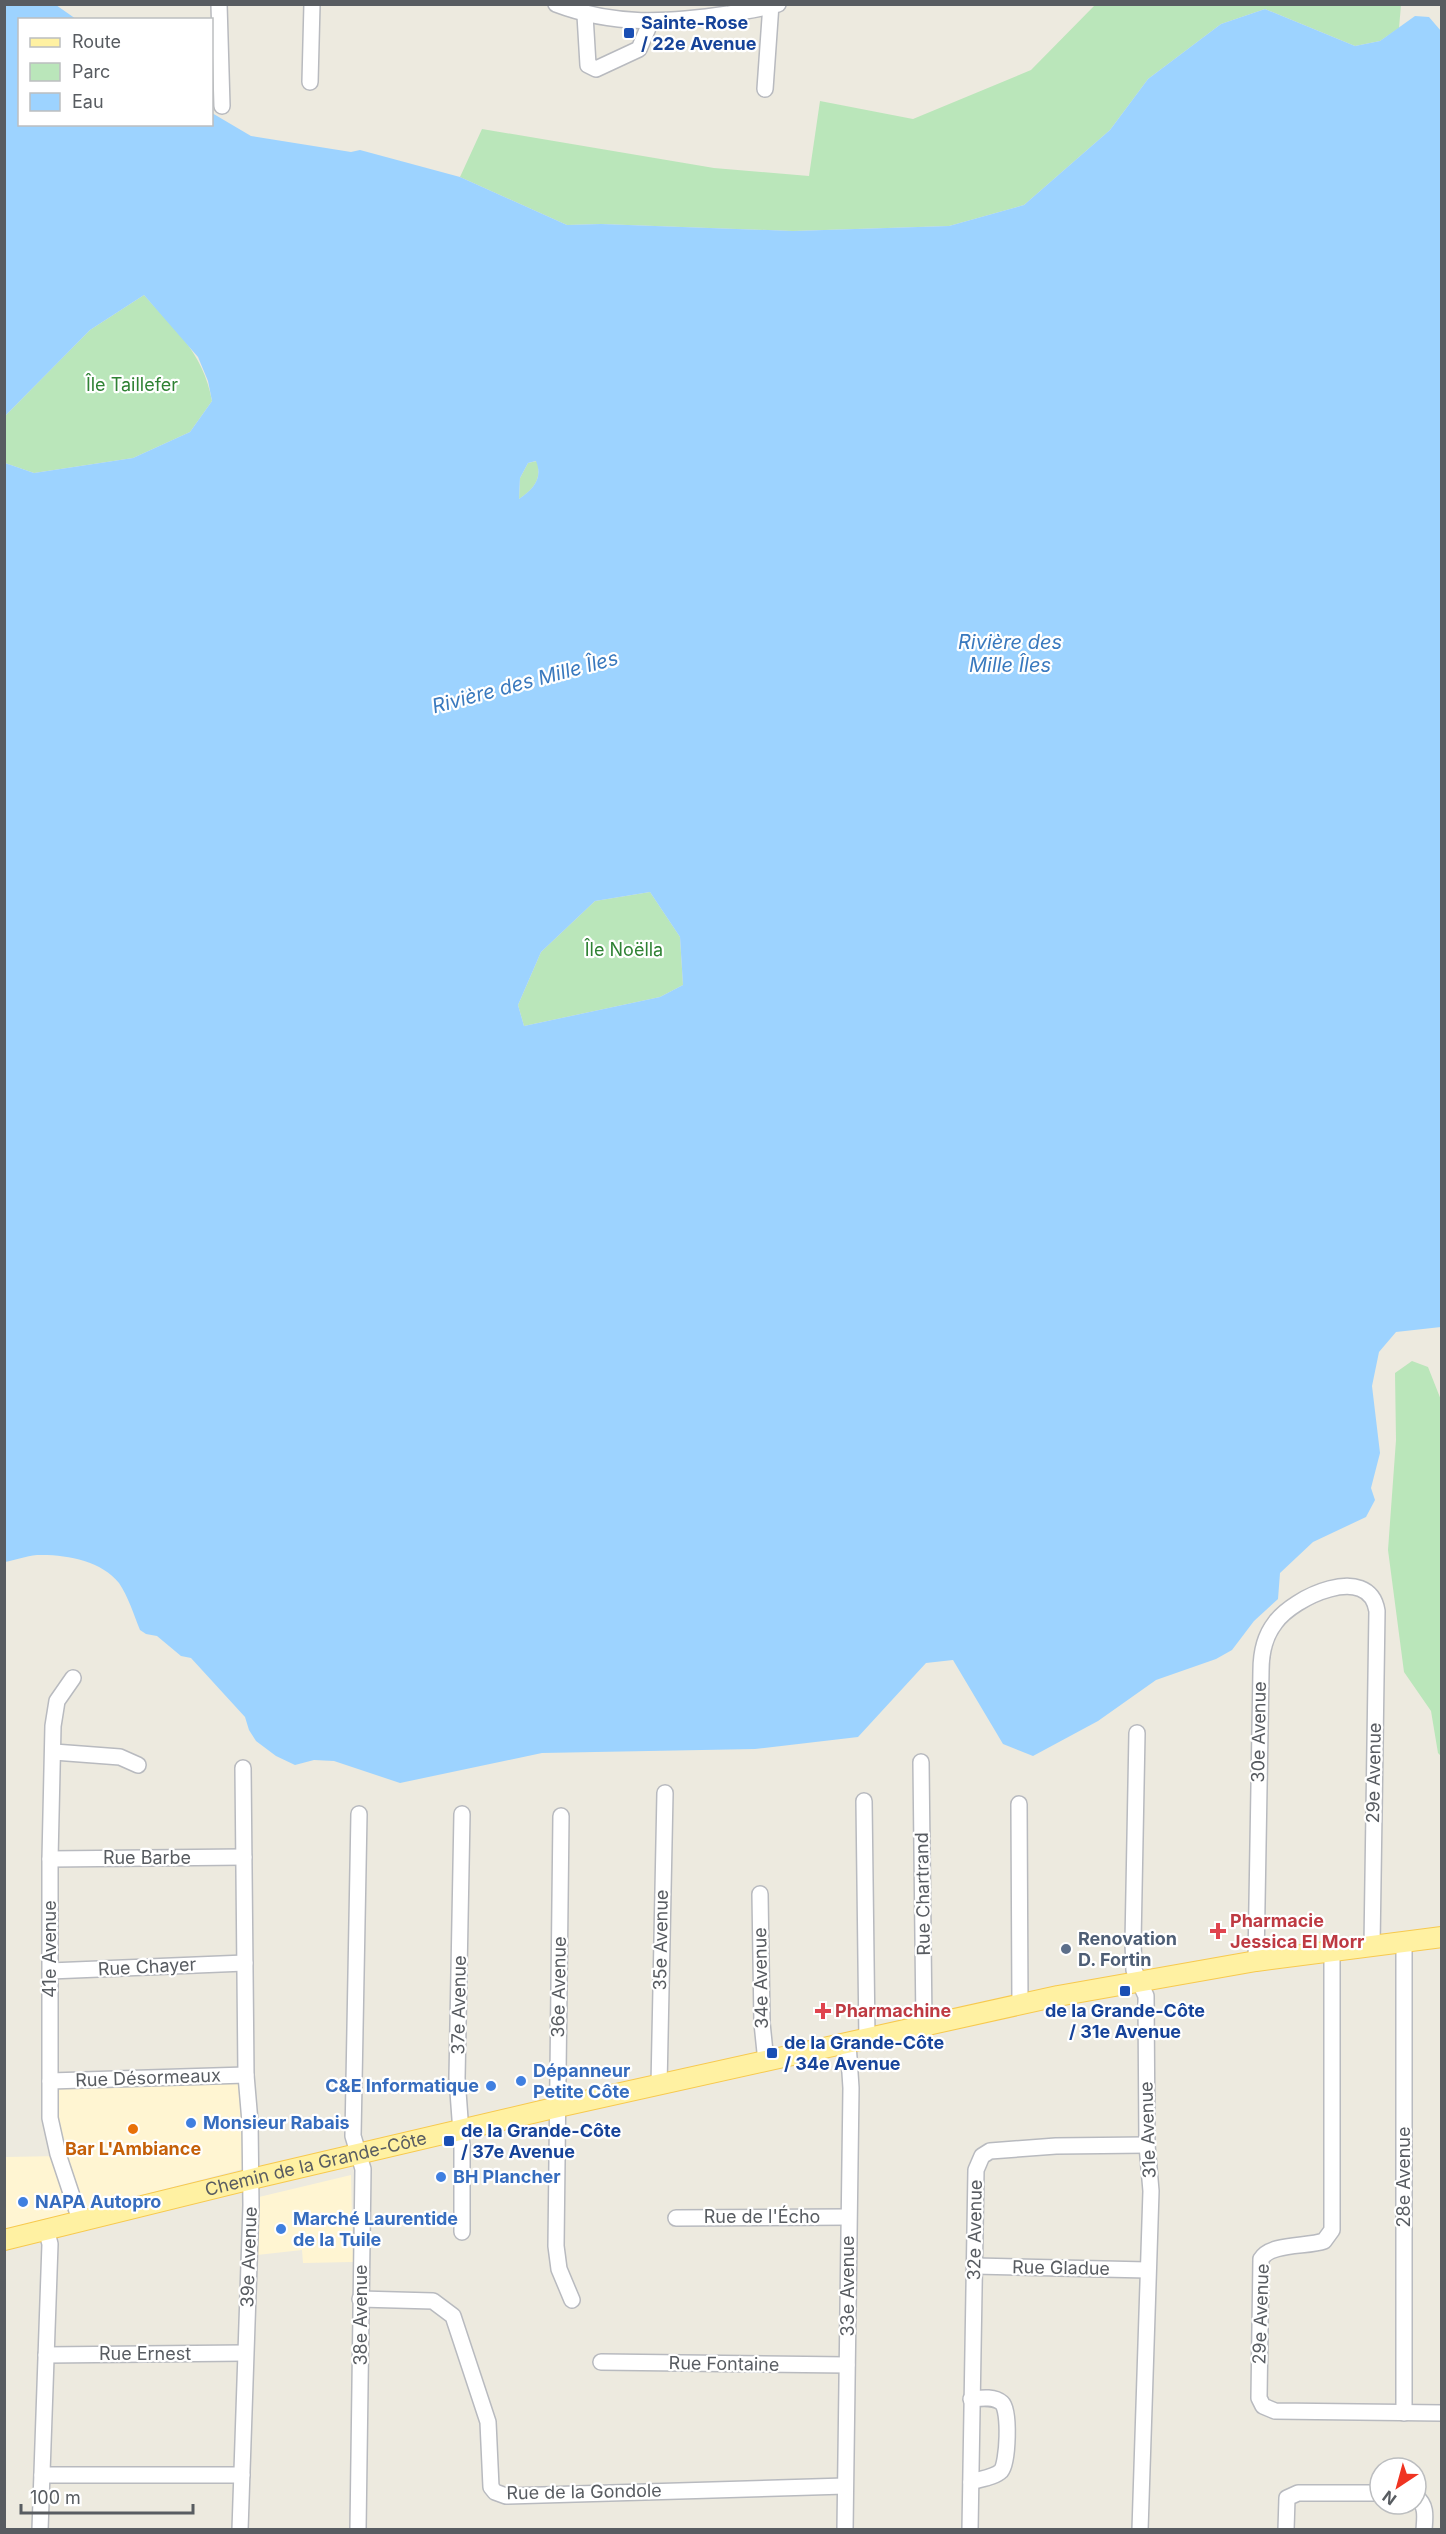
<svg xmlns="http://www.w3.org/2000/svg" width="1446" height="2534" viewBox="0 0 1446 2534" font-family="Inter,sans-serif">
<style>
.commercial{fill:#fff5d2}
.green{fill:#bae6ba}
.water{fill:#9dd3ff;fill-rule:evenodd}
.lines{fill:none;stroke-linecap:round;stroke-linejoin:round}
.minor-casing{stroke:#b8babf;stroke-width:18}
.major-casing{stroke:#f7c94e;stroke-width:22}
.minor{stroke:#fff;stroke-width:15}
.major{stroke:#fff1a2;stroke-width:20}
.transit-dot{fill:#1a4fb4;stroke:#fff;stroke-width:2}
.health-dot{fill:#e0444e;stroke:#fff;stroke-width:2}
.service-dot{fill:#5c6f8a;stroke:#fff;stroke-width:2}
.shop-dot{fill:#3f7fe0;stroke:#fff;stroke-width:2}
.food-dot{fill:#e8710a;stroke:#fff;stroke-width:2}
.labels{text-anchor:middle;stroke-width:4.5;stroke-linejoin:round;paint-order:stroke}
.transit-label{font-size:18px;font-weight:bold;fill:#164399;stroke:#fff;text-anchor:start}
.park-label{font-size:18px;fill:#2f8234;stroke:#fff}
.street-label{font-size:18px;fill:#585c61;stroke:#fff}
.health-label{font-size:18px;font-weight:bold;fill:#be3a42;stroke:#fff;text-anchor:start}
.service-label{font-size:18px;font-weight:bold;fill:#4e5e75;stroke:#fff;text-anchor:start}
.shop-label{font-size:18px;font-weight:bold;fill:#366cbe;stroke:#fff;text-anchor:start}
.food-label{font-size:18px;font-weight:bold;fill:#c56008;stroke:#fff}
.water-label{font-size:20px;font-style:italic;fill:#3979be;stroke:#fff}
</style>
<rect width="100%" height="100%" fill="#edeadf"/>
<!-- commercial -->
<g class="commercial">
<polygon points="242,2079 243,2169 5,2230 5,2157 61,2156 56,2115 58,2085"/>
<polygon points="351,2175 353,2262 303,2263 302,2250 257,2255 259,2197"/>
</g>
<!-- green -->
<g class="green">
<polygon points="1095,5 1401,5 1399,28 1380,41 1355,46 1265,9 1221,24 1148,79 1110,130 1024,205 949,226 793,231 601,224 567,225 460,177 482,129 714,168 809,176 820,101 913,119 1031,70"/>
<path d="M144,295C175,330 203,352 212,401L190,432L133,458L34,473L5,463V416L90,330Z"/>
<path d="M537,461C542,479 534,489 519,499L520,478L528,463Z"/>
<polygon points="650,892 680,937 683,985 660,997 524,1026 518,1005 541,952 595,901"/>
<polygon points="1412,1361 1428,1367 1441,1400 1441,1756 1438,1753 1431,1711 1404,1672 1388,1550 1396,1440 1395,1373"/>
</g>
<!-- water -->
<path class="water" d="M5,4L56,5L76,19L20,20V124H212V113L251,136L351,152L360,150L460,177L567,225L601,224L793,231L949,226L1024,205L1110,130L1148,79L1221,24L1265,9L1355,46L1380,41L1415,16L1429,17L1441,31V1327L1396,1332L1379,1352L1372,1386L1380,1453L1371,1488L1375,1500L1366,1517L1313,1542L1280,1573L1278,1599L1254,1621L1232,1650L1216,1659L1156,1680L1098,1721L1033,1756L1003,1744L953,1660L926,1663L858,1737L755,1749L542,1753L400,1783L334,1761L314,1760L295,1765L276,1756L256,1741L249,1730L245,1717L191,1658L181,1656L157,1636L146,1634L140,1630C134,1615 128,1596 119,1583C101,1560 64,1554 37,1555C26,1556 15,1560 5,1562V463L34,473L133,458L190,432L212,401L208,381L198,357L144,295L90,330L5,416ZM536,461C543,478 534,489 519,499L520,478L528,463ZM650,892L680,937L683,985L660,997L524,1026L518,1005L541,952L595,901Z"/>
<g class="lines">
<defs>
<g id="minor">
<polyline points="219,4 222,106"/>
<path d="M556,4C614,26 667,23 728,14C744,11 762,9 778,4"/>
<polyline points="585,15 588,65 596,69 639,49 651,21"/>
<polyline points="310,82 312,4"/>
<polyline points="765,89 771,4"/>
<polyline points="73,1678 57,1701 53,1726 50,1859 50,2118 58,2154 80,2220"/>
<polyline points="1137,1733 1133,1943 1134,1970 1146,1996 1147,2145 1151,2191 1140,2530"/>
<polyline points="54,1752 120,1757 138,1765"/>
<polyline points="921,1762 924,2025"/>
<polyline points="864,1801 867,2039"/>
<polyline points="1019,1804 1020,2005"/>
<polyline points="561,1816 556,2246 559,2269 572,2300"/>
<polyline points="50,1859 244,1857"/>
<polyline points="760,1894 762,2023 766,2062"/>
<polyline points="1404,1942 1404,2413"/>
<path d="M1332,1951V2230L1324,2241C1308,2247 1270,2243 1261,2259L1259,2398L1263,2406L1275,2411L1442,2413"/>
<path d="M1256,1961L1261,1671C1261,1653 1264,1637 1275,1623C1293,1597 1369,1562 1377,1611L1372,1946"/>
<polyline points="50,1971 245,1963"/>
<polyline points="50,2081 246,2075"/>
<polyline points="659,2086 665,1793"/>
<polyline points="676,2218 848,2217"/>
<polyline points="462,2232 462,2146 457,2078 462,1814"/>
<polyline points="975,2266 1147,2270"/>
<polyline points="360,2299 433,2301 453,2316 488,2422 491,2487 495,2492 506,2496 845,2486"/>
<polyline points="46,2355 245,2353"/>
<polyline points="601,2362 847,2365"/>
<path d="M971,2399C981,2398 994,2396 1002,2403C1010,2410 1008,2463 1001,2471C995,2477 980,2479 971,2482"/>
<polyline points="42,2475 242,2475"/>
<path d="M1416,2497C1427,2505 1425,2517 1424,2530"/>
<polyline points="40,2530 50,2244 46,2229"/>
<polyline points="240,2530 251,2205 250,2122 246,2075 243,1768"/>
<polyline points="358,2530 363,2169 353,2136 359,1814"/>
<polyline points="845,2530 851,2088 848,2043"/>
<polyline points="970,2530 976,2170 982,2156 990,2151 1056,2146 1147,2145"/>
<polyline points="1286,2530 1287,2498 1298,2493 1380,2493"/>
</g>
<g id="major">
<path id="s1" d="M4,2240L264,2176L558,2107L1058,1996L1256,1961L1442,1937"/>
</g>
</defs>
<!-- minor casing -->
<use href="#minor" class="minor-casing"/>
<!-- major casing -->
<use href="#major" class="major-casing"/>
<!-- minor -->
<use href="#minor" class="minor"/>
<!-- major -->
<use href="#major" class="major"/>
</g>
<!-- markers -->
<g class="transit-dot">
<rect x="623" y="27" width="12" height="12" rx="3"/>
<rect x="1119" y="1985" width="12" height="12" rx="3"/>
<rect x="766" y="2047" width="12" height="12" rx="3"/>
<rect x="443" y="2135" width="12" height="12" rx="3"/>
</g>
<g class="health-dot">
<path d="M1215 1922h6v6h6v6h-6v6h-6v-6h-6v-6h6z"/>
<path d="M820 2002h6v6h6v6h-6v6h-6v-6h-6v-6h6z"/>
</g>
<circle class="service-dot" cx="1066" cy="1949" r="6"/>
<g class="shop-dot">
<circle cx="521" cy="2081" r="6"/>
<circle cx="491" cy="2086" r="6"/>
<circle cx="191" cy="2123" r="6"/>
<circle cx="441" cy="2177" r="6"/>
<circle cx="23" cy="2202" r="6"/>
<circle cx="281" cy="2229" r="6"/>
</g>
<circle class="food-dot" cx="133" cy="2129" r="6"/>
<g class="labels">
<!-- transit labels -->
<g class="transit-label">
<text x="641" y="29">Sainte-Rose<tspan x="641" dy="21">/ 22e Avenue</tspan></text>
<text x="1125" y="2017" text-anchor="middle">de la Grande-Côte<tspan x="1125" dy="21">/ 31e Avenue</tspan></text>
<text x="784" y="2049">de la Grande-Côte<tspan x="784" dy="21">/ 34e Avenue</tspan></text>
<text x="461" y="2137">de la Grande-Côte<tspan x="461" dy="21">/ 37e Avenue</tspan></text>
</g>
<!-- park labels -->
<g class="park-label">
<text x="132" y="391">Île Taillefer</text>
<text x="624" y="956">Île Noëlla</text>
</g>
<!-- street labels -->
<g class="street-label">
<text transform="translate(1259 1732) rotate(-89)" y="6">30e Avenue</text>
<text transform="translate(1374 1773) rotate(-89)" y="6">29e Avenue</text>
<text x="147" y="1864">Rue Barbe</text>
<text transform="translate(923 1894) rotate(-91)" y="6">Rue Chartrand</text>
<text transform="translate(661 1940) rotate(-89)" y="6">35e Avenue</text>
<text transform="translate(50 1949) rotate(-90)" y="6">41e Avenue</text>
<text transform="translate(147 1967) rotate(-3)" y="6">Rue Chayer</text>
<text transform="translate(761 1978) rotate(-91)" y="6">34e Avenue</text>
<text transform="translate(559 1987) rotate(-89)" y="6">36e Avenue</text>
<text transform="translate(459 2005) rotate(-89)" y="6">37e Avenue</text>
<text transform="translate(148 2078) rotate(-2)" y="6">Rue Désormeaux</text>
<text transform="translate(1148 2130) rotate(-92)" y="6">31e Avenue</text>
<text dy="6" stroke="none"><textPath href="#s1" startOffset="321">Chemin de la Grande-Côte</textPath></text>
<text transform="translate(1404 2177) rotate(-90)" y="6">28e Avenue</text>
<text x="762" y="2223">Rue de l'Écho</text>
<text transform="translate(975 2230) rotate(-89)" y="6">32e Avenue</text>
<text transform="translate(249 2257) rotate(-88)" y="6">39e Avenue</text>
<text transform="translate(1061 2268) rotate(1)" y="6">Rue Gladue</text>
<text transform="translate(848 2286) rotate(-90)" y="6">33e Avenue</text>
<text transform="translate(1261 2314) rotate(-88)" y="6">29e Avenue</text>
<text transform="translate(361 2315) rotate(-90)" y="6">38e Avenue</text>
<text x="145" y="2360">Rue Ernest</text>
<text transform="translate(724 2364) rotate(1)" y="6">Rue Fontaine</text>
<text transform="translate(584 2492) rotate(-1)" y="6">Rue de la Gondole</text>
</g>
<!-- health labels -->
<g class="health-label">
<text x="1230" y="1927">Pharmacie<tspan x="1230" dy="21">Jessica El Morr</tspan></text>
<text x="835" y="2017">Pharmachine</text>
</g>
<!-- service labels -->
<g class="service-label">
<text x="1078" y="1945">Renovation<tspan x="1078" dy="21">D. Fortin</tspan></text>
</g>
<!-- shop labels -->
<g class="shop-label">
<text x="533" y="2077">Dépanneur<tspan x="533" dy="21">Petite Côte</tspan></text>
<text x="479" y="2092" text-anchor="end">C&amp;E Informatique</text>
<text x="203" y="2129">Monsieur Rabais</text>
<text x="453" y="2183">BH Plancher</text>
<text x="35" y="2208">NAPA Autopro</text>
<text x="293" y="2225">Marché Laurentide<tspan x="293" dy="21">de la Tuile</tspan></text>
</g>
<!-- food labels -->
<g class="food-label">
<text x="133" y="2155">Bar L'Ambiance</text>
</g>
<!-- water labels -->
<g class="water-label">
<text x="1010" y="649">Rivière des<tspan x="1010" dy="23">Mille Îles</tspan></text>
<text transform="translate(525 682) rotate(-15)" y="7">Rivière des Mille Îles</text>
</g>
</g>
<!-- border -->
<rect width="1446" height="2534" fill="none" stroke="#585c61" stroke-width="12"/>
<!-- legend -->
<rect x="18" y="18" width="195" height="108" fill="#ffffff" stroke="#bcbec0" stroke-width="1.5"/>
<rect x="30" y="38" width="30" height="9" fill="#fff1a2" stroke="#bcbec0" stroke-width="1.5"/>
<text x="72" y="48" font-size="18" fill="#585c61">Route</text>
<rect x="30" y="63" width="30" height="18" fill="#bae6ba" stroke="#bcbec0" stroke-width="1.5"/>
<text x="72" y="78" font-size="18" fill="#585c61">Parc</text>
<rect x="30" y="93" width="30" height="18" fill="#9dd3ff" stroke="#bcbec0" stroke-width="1.5"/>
<text x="72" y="108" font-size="18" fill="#585c61">Eau</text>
<!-- north arrow -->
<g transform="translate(1398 2486) rotate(216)"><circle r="28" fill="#ffffff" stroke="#bcbec0" stroke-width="1.5"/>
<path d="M0-4.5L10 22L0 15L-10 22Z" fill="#f03422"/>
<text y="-9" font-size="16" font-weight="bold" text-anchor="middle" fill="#585c61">N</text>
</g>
<!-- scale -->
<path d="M21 2504v9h172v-9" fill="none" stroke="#585c61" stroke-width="3"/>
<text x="30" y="2504" font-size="18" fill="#585c61" stroke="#ffffff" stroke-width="4.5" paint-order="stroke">100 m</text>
</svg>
